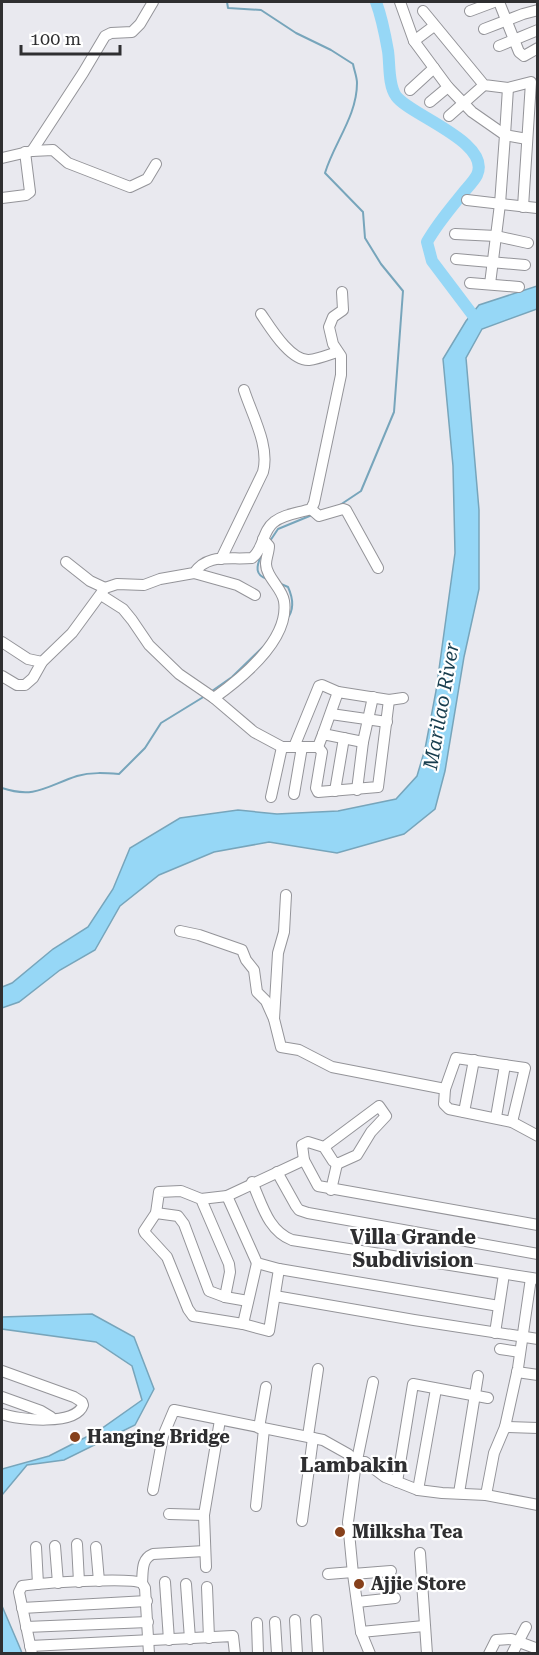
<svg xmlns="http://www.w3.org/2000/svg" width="539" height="1655" viewBox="0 0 539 1655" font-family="'Roboto Serif',serif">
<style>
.water{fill:#96d7f6;stroke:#77a5bb;stroke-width:1.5}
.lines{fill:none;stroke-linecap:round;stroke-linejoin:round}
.stream{stroke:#77a5bb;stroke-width:2}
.river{stroke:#96d7f6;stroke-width:12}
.minor-casing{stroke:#949499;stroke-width:12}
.minor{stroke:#fff;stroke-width:10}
.poi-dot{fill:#86401b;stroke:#fff;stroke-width:2}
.labels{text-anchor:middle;stroke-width:4.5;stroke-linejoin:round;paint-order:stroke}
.poi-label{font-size:18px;font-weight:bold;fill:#2f2f31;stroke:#fff;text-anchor:start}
.water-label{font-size:20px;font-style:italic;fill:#173d4e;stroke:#fff}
.neighbourhood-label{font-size:20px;font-weight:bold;fill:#2f2f31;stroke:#fff}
.quarter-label{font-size:21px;font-weight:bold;fill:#2f2f31;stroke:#fff}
</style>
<rect width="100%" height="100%" fill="#e9e9ef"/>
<!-- water -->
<g class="water">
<polygon points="537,286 537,309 482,329 466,358 479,510 479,589 464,657 445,771 435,809 404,834 337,853 269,842 214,852 159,875 120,906 95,950 60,970 19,1002 2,1008 2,987 12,983 53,949 88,927 113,889 130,848 180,818 238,810 277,814 338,811 396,799 417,776 425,749 436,691 455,553 453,466 443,359 466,321 479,305"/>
<polygon points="92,1314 134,1337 154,1389 135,1425 64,1460 27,1465 2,1495 2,1502 2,1469 49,1456 98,1431 142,1400 132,1366 96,1342 2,1329 2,1317"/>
<polygon points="2,1606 20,1648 22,1653 2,1653"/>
</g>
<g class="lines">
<!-- stream -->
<g class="stream">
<path d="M227,2L228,8L261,10L296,33L331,50L353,64C354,70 357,77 357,83C357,116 334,143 325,173L363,212L365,238L381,264L403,291L394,412L361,491L340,505"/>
<polyline points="270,541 278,529 312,515"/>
<path d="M261,556C256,567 255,575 267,579"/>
<path d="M281,584L288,587C293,598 295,609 287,619"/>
<polyline points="212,691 232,677 264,646"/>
<path d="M2,788C35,799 47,786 77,776C91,772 105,773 119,774L145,748L161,723L205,696"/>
</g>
<!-- river -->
<path class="river" d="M376,2C382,18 385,34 388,51C390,64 388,85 396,96C409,115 492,142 477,175C474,181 467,188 463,193C450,209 437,224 427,242L432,261L475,318L472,329"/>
<defs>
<g id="minor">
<polyline points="400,2 414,41 448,87 472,112 505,135 500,204 490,284"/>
<polyline points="499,2 519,52 524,56 538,48"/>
<polyline points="423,11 484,85 508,88 531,82 523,207"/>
<polyline points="470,11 494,2"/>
<polyline points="484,29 523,14 538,10"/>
<polyline points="414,41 434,26"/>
<polyline points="499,46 538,30"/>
<polyline points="508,88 505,135 527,139"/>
<polyline points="410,90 434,68"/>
<polyline points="430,102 448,87"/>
<polyline points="449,116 484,85"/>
<polyline points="32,151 83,73 105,36 111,33 132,32 140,24 153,2"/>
<polyline points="2,158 32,151 53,150 68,163 130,187 147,179 156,164"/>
<polyline points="2,198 26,195 30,192 25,152"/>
<polyline points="467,200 537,208"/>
<polyline points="455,234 496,236 528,243"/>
<polyline points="456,259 525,265"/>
<polyline points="470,283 519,287"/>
<path d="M261,314C270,327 290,361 309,360C318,359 328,355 337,352"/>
<polyline points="311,509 319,516 343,509 346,510 378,568"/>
<path d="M221,559L263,472C270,446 252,415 244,390"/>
<polyline points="66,562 90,581 105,588"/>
<polyline points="194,573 237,585 255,595"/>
<polyline points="101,595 123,609 132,620 149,645 179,674 214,698 254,732 282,747 318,747 323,734 363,742 373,697"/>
<polyline points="2,642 28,659 42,662"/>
<path d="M2,676L17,685H25L33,678L42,662L72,633L105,588L117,584L144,585L160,579L194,573C208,553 229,560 252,558C264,549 262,531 274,522C284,514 299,513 311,509L314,503L341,375V356L333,344L329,327L333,317L343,310L342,292"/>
<path d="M214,698C242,678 290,639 284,601C282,588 266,577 266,564C266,558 269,552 269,546L263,539"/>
<polyline points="331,714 387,722"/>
<polyline points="323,734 338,692 389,700 403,698"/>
<polyline points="294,747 319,686 322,685 338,692"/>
<polyline points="318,747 322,752 316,788 318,792 378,787 389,700"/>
<polyline points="357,790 363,742"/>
<polyline points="335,791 344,738"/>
<polyline points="294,794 302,747"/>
<polyline points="271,797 282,747"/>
<polyline points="180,931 199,935 242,950 246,960 254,970 257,992 266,1001 274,1019 281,1047 299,1050 332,1067 445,1089 444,1104 449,1109 512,1122 538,1136"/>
<polyline points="274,1019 278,953 284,932 286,895"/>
<polyline points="445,1089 456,1058 525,1068 512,1122"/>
<polyline points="464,1112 474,1060"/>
<polyline points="496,1117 505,1065"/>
<polyline points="324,1147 333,1161 337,1164 357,1155 371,1132 386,1116 379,1106 324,1147 308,1142 302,1145 304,1160 318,1186 538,1225"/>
<polyline points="277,1172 296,1206 299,1210 308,1213 538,1254"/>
<path d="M252,1182C262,1204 268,1231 292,1240L538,1279"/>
<polyline points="331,1190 337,1164"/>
<polyline points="227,1196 257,1263 279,1269 499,1306"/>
<polyline points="201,1199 227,1196 304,1160"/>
<polyline points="156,1213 178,1216 184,1224 209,1291 225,1297 248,1301"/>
<polyline points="275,1296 414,1320 538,1339"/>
<polyline points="225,1297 230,1272 229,1264 201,1199 181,1191 159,1192 156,1213 144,1231 145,1233 167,1257 188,1309 193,1316 243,1324 269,1331 279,1269"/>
<polyline points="243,1324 257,1263"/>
<polyline points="495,1333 504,1274"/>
<polyline points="500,1349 520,1352"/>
<path d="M2,1371L74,1397L82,1402L83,1405C76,1426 19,1420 2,1414"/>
<polyline points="517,1372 538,1375"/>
<polyline points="2,1397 41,1411 51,1417"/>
<polyline points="505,1427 538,1428"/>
<polyline points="259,1428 266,1387"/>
<polyline points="308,1436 318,1369"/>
<polyline points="397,1482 413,1384 488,1398"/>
<polyline points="153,1490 163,1436 174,1410 323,1440 348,1454 357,1462 365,1462 385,1477 418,1490 442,1493 486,1495 538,1505"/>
<polyline points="418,1490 436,1389"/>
<polyline points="459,1493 478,1376"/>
<polyline points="486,1495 494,1453 505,1427 518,1368 531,1278"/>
<polyline points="256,1506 264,1429"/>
<polyline points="169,1514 204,1515"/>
<polyline points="302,1521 313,1438"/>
<polyline points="77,1544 79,1582"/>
<polyline points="55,1546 58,1583"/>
<polyline points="36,1547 38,1584"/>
<polyline points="96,1547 99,1581"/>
<polyline points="420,1553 427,1654"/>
<polyline points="206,1567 204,1515 220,1420"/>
<polyline points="328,1574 353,1572"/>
<polyline points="353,1574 391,1571"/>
<polyline points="165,1582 169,1640"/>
<path d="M142,1583C143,1571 141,1559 153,1554L205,1551"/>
<polyline points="186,1584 190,1639"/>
<polyline points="207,1587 209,1638"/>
<polyline points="357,1602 395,1598"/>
<polyline points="22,1608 147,1601"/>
<polyline points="295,1620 297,1654"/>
<polyline points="316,1620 318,1654"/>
<polyline points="275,1622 277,1654"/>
<polyline points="257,1623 258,1654"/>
<polyline points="26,1627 148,1622"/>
<polyline points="361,1632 424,1626"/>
<polyline points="30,1646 233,1636 235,1654"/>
<path d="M32,1654L19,1592L22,1586C39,1583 129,1577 142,1583L145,1588L149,1654"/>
<polyline points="370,1654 361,1632 353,1574 348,1522 355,1470 373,1382"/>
<polyline points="489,1654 496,1640 511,1639 538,1649"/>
<polyline points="512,1654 526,1627"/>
</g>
</defs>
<!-- minor casing -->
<use href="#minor" class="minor-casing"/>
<!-- minor -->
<use href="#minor" class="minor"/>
</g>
<!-- markers -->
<g class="poi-dot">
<circle cx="75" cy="1437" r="6"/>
<circle cx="340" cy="1532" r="6"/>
<circle cx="359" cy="1584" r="6"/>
</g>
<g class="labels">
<!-- poi labels -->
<g class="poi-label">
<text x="87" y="1443">Hanging Bridge</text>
<text x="352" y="1538">Milksha Tea</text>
<text x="371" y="1590">Ajjie Store</text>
</g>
<!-- water labels -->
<g class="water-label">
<text transform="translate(441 706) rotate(-80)" y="7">Marilao River</text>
</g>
<!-- neighbourhood labels -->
<g class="neighbourhood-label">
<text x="413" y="1244">Villa Grande<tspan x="413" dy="23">Subdivision</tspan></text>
</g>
<!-- quarter labels -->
<g class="quarter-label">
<text x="354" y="1472">Lambakin</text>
</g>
</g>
<!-- border -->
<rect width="539" height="1655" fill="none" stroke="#2f2f31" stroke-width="6"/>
<!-- scale -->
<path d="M21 45v9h99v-9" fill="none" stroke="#2f2f31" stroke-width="3"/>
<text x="30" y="45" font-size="18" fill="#2f2f31" stroke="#ffffff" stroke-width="4.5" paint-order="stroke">100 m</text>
</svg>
